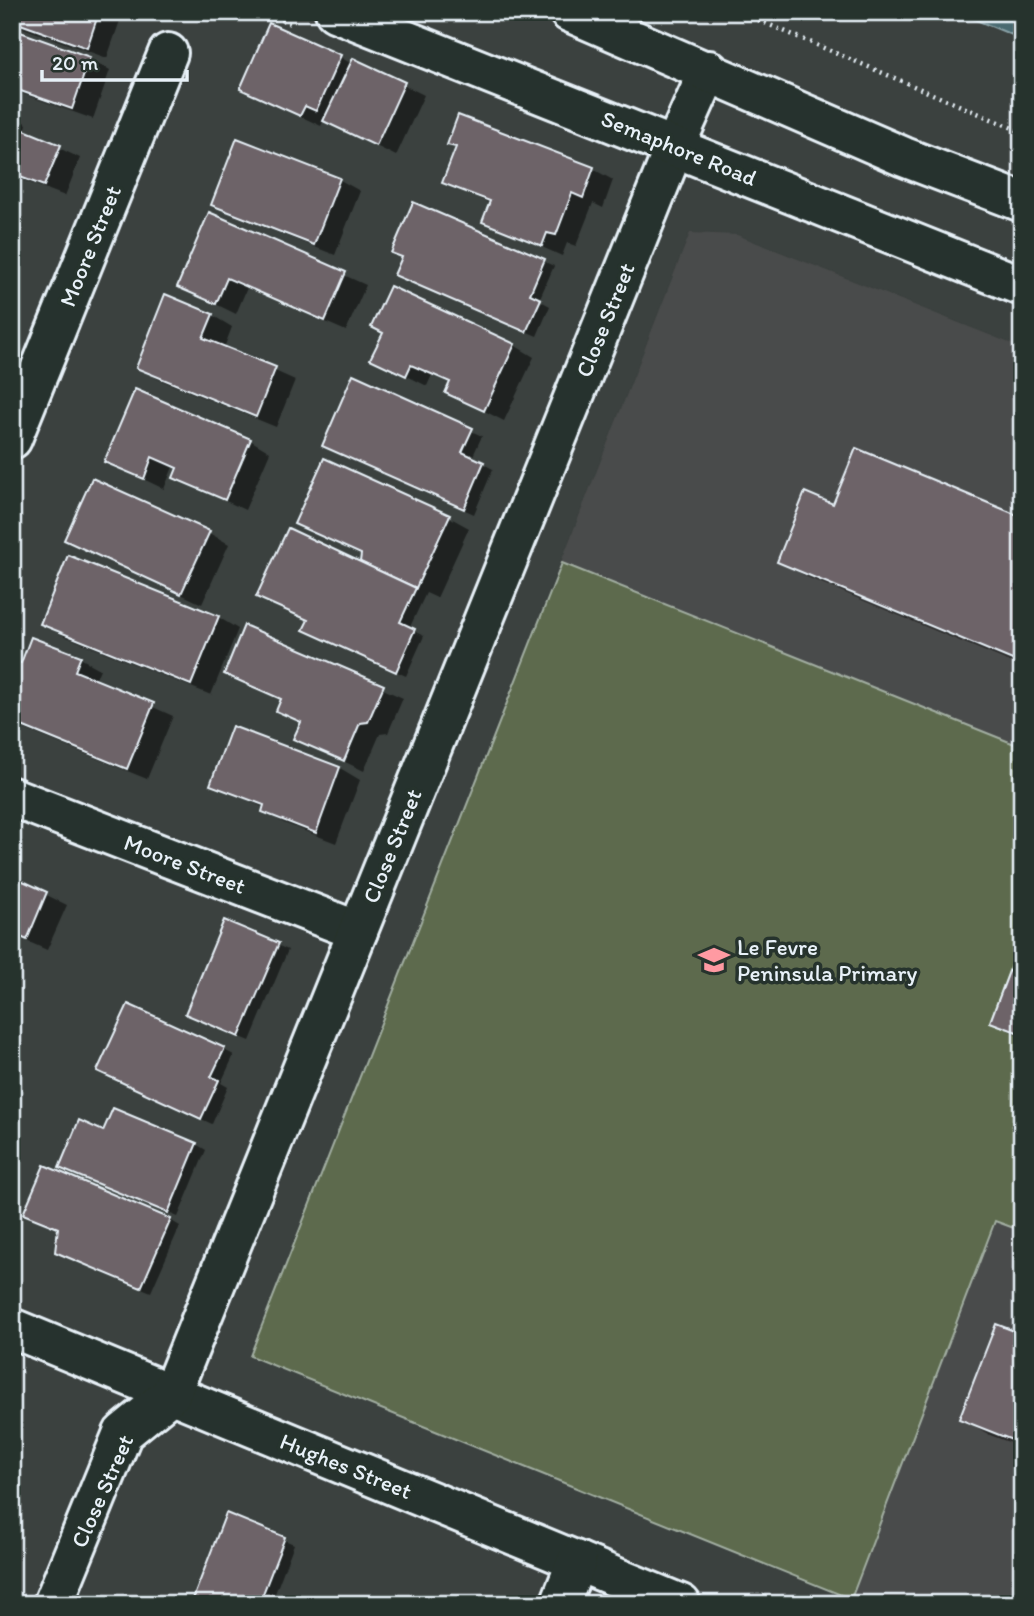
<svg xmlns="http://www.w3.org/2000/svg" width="1034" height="1616" viewBox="0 0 1034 1616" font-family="Itim,sans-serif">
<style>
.built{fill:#4a4b4b}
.green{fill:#5d6b4d;stroke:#a2aea2;stroke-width:2}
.water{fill:#4a6b71;stroke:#89a1a7;stroke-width:2}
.shadow{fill:#0007}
.building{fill:#6d6368;stroke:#e8f1f8;stroke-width:2}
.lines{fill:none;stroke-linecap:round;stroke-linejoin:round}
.minor-casing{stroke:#e8f1f8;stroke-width:44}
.secondary-casing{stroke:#e8f1f8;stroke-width:44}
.path{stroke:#e8f1f8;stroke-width:4.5;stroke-dasharray:2 5;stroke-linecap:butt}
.minor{stroke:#26332d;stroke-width:38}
.secondary{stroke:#26332d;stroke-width:38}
.labels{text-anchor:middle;stroke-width:7;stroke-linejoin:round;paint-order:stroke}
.street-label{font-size:23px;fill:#e8f1f8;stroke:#26332d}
.poi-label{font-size:23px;fill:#e8f1f8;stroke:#26332d;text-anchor:start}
</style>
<rect width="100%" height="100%" fill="#3b413f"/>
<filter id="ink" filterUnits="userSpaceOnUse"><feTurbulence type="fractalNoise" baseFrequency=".0143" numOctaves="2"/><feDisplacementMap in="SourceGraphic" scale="14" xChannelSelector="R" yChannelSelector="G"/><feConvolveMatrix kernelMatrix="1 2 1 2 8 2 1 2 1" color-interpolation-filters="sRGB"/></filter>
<g filter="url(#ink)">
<!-- built -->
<polygon class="built" points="690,233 737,235 1022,348 1022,1604 863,1604 250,1356"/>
<!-- green -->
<polygon class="green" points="562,563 1022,747 1022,936 990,1022 1022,1034 1022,1231 995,1221 851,1599 250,1356"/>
<!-- water -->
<polygon class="water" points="957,12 1022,12 1022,39"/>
<!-- shadow -->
<g class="shadow">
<polygon points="12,12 123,12 107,58 12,24"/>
<polygon points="12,31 90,59 110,70 93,119 12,90"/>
<polygon points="340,57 352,64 353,60 424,95 396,156 324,120 321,126 242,89"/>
<polygon points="12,115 27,124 25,132 80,158 65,196 12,176"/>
<polygon points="238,141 340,180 360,191 335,255 233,215 213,204"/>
<polygon points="449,144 593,169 613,180 603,208 593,203 576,246 567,243 562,256 484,221 491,204 444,182 458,149"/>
<polygon points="414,204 554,266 539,300 550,306 537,336 406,280 403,258 393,252"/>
<polygon points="210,215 366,285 346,331 247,288 236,314 179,286"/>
<polygon points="12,292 20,296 12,313"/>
<polygon points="212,315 232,327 224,348 295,380 276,427 158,379 138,367"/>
<polygon points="12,318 18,321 12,333"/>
<polygon points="514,345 534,357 504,421 447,392 451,384 432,375 427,386 373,359"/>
<polygon points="354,377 482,436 472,458 493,469 474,514 324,446"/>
<polygon points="250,440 270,452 245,510 175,477 178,470 173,467 164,489 106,461"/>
<polygon points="833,506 1022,519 1022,667 807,577 779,561"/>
<polygon points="449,517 469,528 437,598 426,593 409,629 424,636 406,676 315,635 361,564 363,556 297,523"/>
<polygon points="209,533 229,544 202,604 66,540"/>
<polygon points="218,617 238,629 211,695 62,635 42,623"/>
<polygon points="245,627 403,698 388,733 380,734 364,771 295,738 302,724 278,711 283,700 226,673"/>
<polygon points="80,658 100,669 95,681 173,716 147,779 12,724 12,664"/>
<polygon points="233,728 340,768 360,780 336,843 284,823 264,812 265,808 212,784"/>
<polygon points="12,878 67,905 47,950 22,939 12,961"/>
<polygon points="225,922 288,950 250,1041 197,1019"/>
<polygon points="1022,942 1022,1038 992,1021"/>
<polygon points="224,1050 234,1055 221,1083 228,1087 212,1124 109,1076"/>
<polygon points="104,1133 196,1144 206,1150 178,1217 61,1167"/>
<polygon points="170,1220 180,1226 151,1292 67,1257"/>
<polygon points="1022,1336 1022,1447 990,1435 962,1419"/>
<polygon points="227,1516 294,1544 271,1604 193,1604"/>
</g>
<!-- building -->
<g class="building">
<polygon points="12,12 99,12 87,48 12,21"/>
<polygon points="269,23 341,55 316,111 305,106 300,116 240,89"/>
<polygon points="12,29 90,57 72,109 12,88"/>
<polygon points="353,58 405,82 376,146 323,121"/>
<polygon points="458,115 594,167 583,198 572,193 556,235 547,233 542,246 482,222 490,201 442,183 456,147 447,145"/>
<polygon points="12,125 61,145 44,186 12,174"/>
<polygon points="237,138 340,178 314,245 211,205"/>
<polygon points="413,202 545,259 530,294 541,299 526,332 394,275 402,257 391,253"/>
<polygon points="209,212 346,272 325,321 227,278 216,304 177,287"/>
<polygon points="390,286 515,344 484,411 445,393 450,382 411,365 406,376 370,359 383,333 371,327"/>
<polygon points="165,294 213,314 203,338 276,367 256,417 136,368"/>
<polygon points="353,374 473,428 462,452 484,462 464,509 322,446"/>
<polygon points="135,389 251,439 225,500 173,478 177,468 152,457 144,479 104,462"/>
<polygon points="856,448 1022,517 1022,664 777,562 805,492 833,504"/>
<polygon points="324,458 450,515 416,588 360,562 361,554 294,524"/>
<polygon points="92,478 210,531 181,594 64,540"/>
<polygon points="288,528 416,588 400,622 415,629 396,672 303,630 308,620 256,597"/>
<polygon points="68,555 219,616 191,685 40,624"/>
<polygon points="244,625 384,685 368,722 360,723 344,761 293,739 301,722 276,711 281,699 224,674"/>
<polygon points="31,637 81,656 75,671 154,703 127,769 12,722 12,662 21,663"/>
<polygon points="232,726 340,767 316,833 262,812 264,805 210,785"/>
<polygon points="12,876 47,892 27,940 12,933"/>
<polygon points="224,920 279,943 239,1037 185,1014"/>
<polygon points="1022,937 1022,1034 990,1022"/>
<polygon points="128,1004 225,1048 211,1077 219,1080 201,1119 97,1071"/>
<polygon points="113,1108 197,1143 168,1213 59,1168 79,1120 103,1131"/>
<polygon points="44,1165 171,1219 141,1288 55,1252 58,1228 23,1214"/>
<polygon points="996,1324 1022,1334 1022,1444 959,1419"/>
<polygon points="226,1513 285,1537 259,1604 191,1604"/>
</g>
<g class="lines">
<defs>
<g id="minor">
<polyline points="12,439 168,53"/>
<polyline points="12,797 358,931"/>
<polyline points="12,1328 681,1604"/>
<polyline points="53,1604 123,1433 171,1394 675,146 709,70"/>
<polyline points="560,1604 577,1561"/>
</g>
<g id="secondary">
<polyline points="335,12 1022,286"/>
<polyline points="569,12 904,157 1022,202"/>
</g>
</defs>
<!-- minor casing -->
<use href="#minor" class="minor-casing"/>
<!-- secondary casing -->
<use href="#secondary" class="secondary-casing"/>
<!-- path -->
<g class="path">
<polyline points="262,12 293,25"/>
<polyline points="739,12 1022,132"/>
</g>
<!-- minor -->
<use href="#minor" class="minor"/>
<!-- secondary -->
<use href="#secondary" class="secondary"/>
</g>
</g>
<!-- icons -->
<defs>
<symbol id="school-bare" viewBox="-9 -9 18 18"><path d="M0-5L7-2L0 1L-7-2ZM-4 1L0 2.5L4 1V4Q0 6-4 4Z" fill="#ff9aa2" stroke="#26332d" stroke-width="2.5" paint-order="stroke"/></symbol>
</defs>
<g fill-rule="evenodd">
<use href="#school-bare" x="692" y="938" width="44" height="44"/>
</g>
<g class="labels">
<!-- street labels -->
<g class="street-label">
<text transform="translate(679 148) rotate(22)" y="8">Semaphore Road</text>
<text transform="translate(90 246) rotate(-68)" y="8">Moore Street</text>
<text transform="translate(605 320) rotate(-68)" y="8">Close Street</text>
<text transform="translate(392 846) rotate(-68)" y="8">Close Street</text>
<text transform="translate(185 864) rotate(21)" y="8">Moore Street</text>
<text transform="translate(346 1466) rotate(22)" y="8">Hughes Street</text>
<text transform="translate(102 1491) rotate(-66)" y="8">Close Street</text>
</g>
<!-- poi labels -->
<g class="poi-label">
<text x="737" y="955">Le Fevre<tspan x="737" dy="26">Peninsula Primary</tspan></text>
</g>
</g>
<!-- margin -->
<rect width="1034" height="1616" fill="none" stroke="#26332d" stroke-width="42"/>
<rect x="21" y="21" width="992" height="1574" fill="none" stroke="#e8f1f8" stroke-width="2.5" filter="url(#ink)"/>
<!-- scale -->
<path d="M42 70v10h145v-10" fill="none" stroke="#e8f1f8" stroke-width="3.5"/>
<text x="52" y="70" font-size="21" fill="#e8f1f8" stroke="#26332d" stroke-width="5" paint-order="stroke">20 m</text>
</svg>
